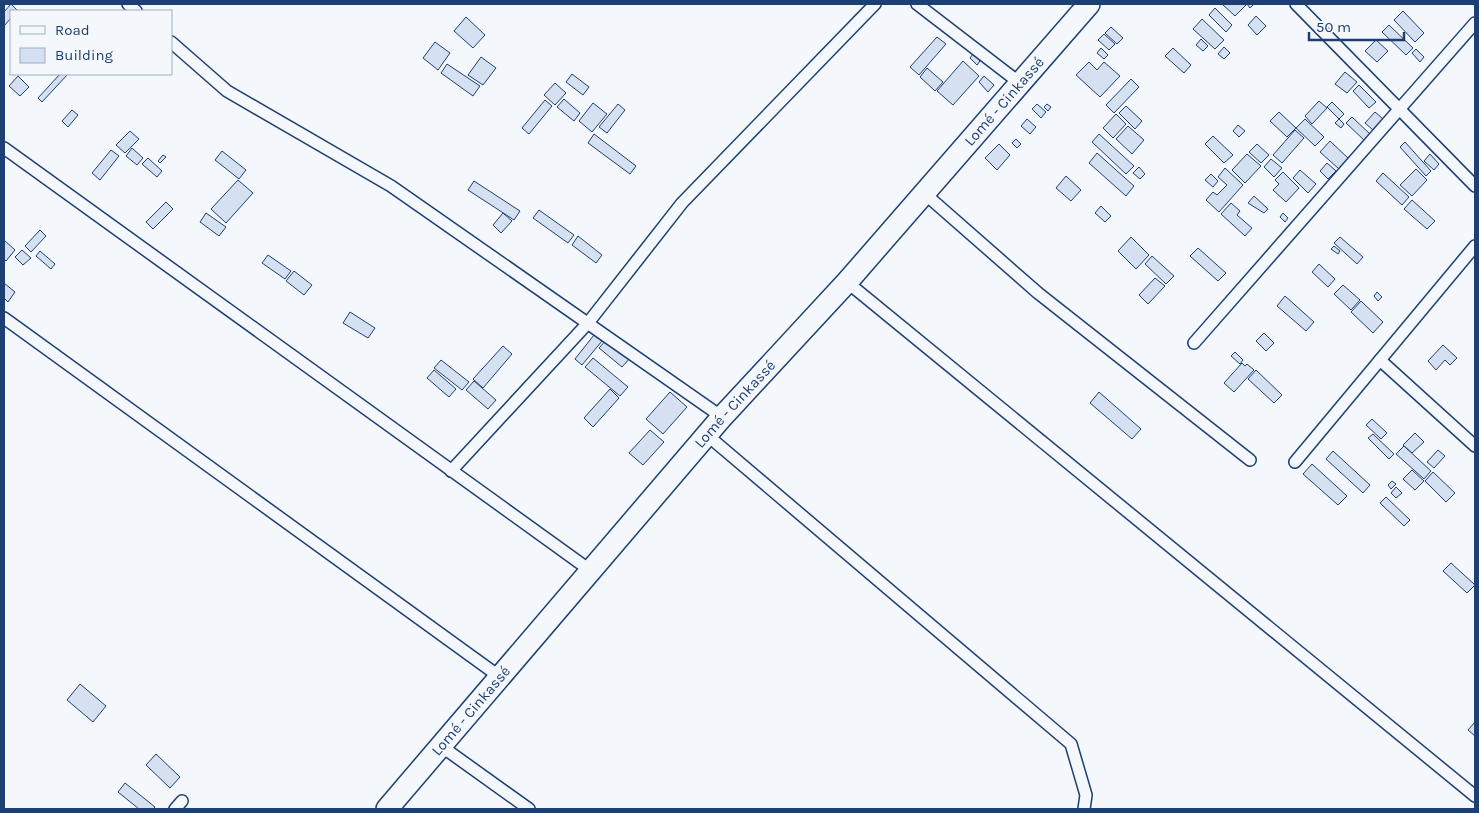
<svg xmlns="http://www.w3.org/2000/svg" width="1479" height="813" viewBox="0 0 1479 813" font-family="Karla,sans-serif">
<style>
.building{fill:#d5e0f0;stroke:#1d3f73}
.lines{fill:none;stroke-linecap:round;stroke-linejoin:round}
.street-casing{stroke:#1d3f73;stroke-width:14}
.highway-casing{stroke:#1d3f73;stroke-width:24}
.street{stroke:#f4f7fb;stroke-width:11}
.highway{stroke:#f4f7fb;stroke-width:21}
.labels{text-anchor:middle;stroke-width:4;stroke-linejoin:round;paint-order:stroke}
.street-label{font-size:15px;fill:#1d3f73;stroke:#f4f7fb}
</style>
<rect width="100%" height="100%" fill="#f4f7fb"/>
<!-- building -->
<g class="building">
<polygon points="11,4 18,11 11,11 11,18 4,26 4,12"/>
<polygon points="1222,4 1254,4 1250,8 1247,4 1235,16"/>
<polygon points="1215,8 1232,25 1226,32 1209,15"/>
<polygon points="1403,11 1424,33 1415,42 1394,20"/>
<polygon points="1256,16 1266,26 1257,35 1248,25"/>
<polygon points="466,17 485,35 473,48 454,31"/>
<polygon points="1202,19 1224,40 1215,49 1193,29"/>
<polygon points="1389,25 1413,48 1406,55 1382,32"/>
<polygon points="1111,27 1123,38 1117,44 1105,33"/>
<polygon points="1104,34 1115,44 1109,50 1098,40"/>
<polygon points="937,37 946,44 919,75 910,67"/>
<polygon points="1201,39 1208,46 1203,51 1196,45"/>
<polygon points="1376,40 1388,51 1377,62 1365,51"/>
<polygon points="435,42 450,53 438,70 423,58"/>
<polygon points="1224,47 1230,53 1224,59 1218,54"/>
<polygon points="1101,48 1108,55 1104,59 1097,53"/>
<polygon points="1173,48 1191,65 1184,73 1165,56"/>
<polygon points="1416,49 1424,57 1420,62 1412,53"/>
<polygon points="973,54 980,61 977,65 970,58"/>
<polygon points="481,57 496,68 483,85 468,75"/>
<polygon points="963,61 979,76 953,105 937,91"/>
<polygon points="1089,62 1097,70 1104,62 1120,76 1100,97 1076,75"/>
<polygon points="447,64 480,86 473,96 441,73"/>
<polygon points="927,68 943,82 935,91 920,77"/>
<polygon points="1345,72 1357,82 1347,93 1335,84"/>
<polygon points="60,74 68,74 42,102 38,98"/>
<polygon points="572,74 589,87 583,95 566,82"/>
<polygon points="18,76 29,87 20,96 9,86"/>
<polygon points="984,76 994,85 988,92 979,82"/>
<polygon points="1131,79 1139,87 1114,113 1106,105"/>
<polygon points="555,83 566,93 555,105 544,95"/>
<polygon points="1359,85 1376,102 1369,108 1353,91"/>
<polygon points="564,99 580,113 574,121 557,107"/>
<polygon points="545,100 552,106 529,134 522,128"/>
<polygon points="1319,101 1327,108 1312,124 1305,116"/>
<polygon points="1332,102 1344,114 1339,119 1327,107"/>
<polygon points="593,103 607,114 592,132 579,121"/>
<polygon points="618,104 625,110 607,133 599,127"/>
<polygon points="1037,104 1046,112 1041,118 1032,109"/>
<polygon points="1047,104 1051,107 1048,111 1044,107"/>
<polygon points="1126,106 1142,121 1135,129 1119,113"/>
<polygon points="72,110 78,115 68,127 62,121"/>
<polygon points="1279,112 1296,128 1287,137 1270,121"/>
<polygon points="1375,112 1383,119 1373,130 1365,123"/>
<polygon points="1116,114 1126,124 1113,138 1103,128"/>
<polygon points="1352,117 1371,135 1365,141 1346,123"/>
<polygon points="1027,119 1036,127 1030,134 1021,126"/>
<polygon points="1305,119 1324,137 1315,146 1296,128"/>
<polygon points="1339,119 1344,124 1341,128 1335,123"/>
<polygon points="1238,125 1245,131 1239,137 1233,131"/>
<polygon points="1128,126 1144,140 1132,154 1116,139"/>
<polygon points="1295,130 1304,138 1282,163 1273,155"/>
<polygon points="130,131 139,139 125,153 116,145"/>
<polygon points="594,134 636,166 630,174 588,143"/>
<polygon points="1099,134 1134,166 1126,174 1092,142"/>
<polygon points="1213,136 1233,155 1224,163 1205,144"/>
<polygon points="1016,139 1021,144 1017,148 1012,143"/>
<polygon points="1330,141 1349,159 1339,169 1320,152"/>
<polygon points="1405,142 1431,171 1426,176 1400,147"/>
<polygon points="999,144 1010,155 997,170 985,158"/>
<polygon points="1257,144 1269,155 1261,163 1249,152"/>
<polygon points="132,148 143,158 137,165 126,156"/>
<polygon points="111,150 119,156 100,180 92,173"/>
<polygon points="222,151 246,170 239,179 215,160"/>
<polygon points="1097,153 1134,186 1126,196 1089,163"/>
<polygon points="1247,154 1261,166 1245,183 1232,170"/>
<polygon points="1430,154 1439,164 1434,170 1424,161"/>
<polygon points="163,155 166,157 160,163 158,161"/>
<polygon points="148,158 162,171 157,177 142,164"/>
<polygon points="1271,159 1282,168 1274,177 1264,167"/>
<polygon points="1327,163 1336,171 1328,179 1320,171"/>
<polygon points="1139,167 1145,174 1140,179 1133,173"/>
<polygon points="1225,168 1243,185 1219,212 1206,200 1213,192 1217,195 1227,185 1218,177"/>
<polygon points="1416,169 1427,180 1412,196 1400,185"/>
<polygon points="1300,170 1316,184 1308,193 1293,178"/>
<polygon points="1283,172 1299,188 1286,202 1273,190 1279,184 1275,180"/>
<polygon points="1383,173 1409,197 1402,205 1376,181"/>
<polygon points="1211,174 1218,181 1213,187 1205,180"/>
<polygon points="1066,176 1081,190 1071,201 1056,188"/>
<polygon points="238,180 253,193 226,223 211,209"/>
<polygon points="474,181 520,211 514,220 468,190"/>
<polygon points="1254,196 1268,209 1264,213 1248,203"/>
<polygon points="1412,200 1435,221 1427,229 1404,209"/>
<polygon points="166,202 173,209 153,229 146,222"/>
<polygon points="1231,203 1240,211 1237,215 1252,228 1245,236 1221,214"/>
<polygon points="1101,206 1111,216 1105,222 1095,213"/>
<polygon points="539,210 574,235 568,243 533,218"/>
<polygon points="206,213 226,227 219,236 200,222"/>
<polygon points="503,213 512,221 501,233 493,225"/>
<polygon points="1283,213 1288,218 1285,222 1280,217"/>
<polygon points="40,230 46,236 31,252 25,246"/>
<polygon points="578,236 602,255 596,263 572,245"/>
<polygon points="1131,237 1149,255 1136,269 1118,251"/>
<polygon points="1340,237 1363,257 1357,264 1334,243"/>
<polygon points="4,240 15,250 6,261 4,259"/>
<polygon points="1334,246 1340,251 1338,254 1331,249"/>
<polygon points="1198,248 1226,273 1218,281 1190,256"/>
<polygon points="22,250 31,258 23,265 15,257"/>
<polygon points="40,251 55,264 51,269 36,256"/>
<polygon points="268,255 291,271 285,279 262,263"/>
<polygon points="1152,256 1174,276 1166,284 1145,264"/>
<polygon points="1319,264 1335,279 1328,287 1312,272"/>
<polygon points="294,271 312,285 304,295 286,281"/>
<polygon points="1155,278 1165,286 1148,304 1139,295"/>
<polygon points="4,283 15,292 8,302 4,298"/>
<polygon points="1343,285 1360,300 1351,310 1334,294"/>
<polygon points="1377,292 1382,297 1378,301 1374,296"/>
<polygon points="1285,296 1314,322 1306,331 1277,306"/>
<polygon points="1361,301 1383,322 1373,333 1351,312"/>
<polygon points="350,312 375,328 368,338 343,323"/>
<polygon points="1264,333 1274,343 1266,351 1256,341"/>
<polygon points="594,335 602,341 582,365 575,359"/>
<polygon points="608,338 631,357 622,367 599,348"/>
<polygon points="1443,345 1457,358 1450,365 1445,360 1436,370 1428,361"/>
<polygon points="503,346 512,354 483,388 473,379"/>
<polygon points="1235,352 1243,360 1240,364 1231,356"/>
<polygon points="593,358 628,387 620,396 585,367"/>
<polygon points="441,360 469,382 462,390 434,368"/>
<polygon points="1242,363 1245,366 1247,364 1254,370 1234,392 1224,383"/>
<polygon points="434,370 456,389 449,397 427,378"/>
<polygon points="1256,370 1282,395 1274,403 1248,379"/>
<polygon points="474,381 496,400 488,409 466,390"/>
<polygon points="610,389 619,398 593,427 584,418"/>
<polygon points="670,392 687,407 663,434 646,419"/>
<polygon points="1099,392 1141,429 1132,439 1090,403"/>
<polygon points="1372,419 1387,433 1381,439 1366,425"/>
<polygon points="650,430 664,442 643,465 629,453"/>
<polygon points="1415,433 1424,442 1412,453 1403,445"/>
<polygon points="1373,434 1394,454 1389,459 1368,438"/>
<polygon points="1404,446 1431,471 1424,479 1396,454"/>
<polygon points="1438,450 1445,456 1434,468 1427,462"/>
<polygon points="1333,451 1370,485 1363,493 1326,459"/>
<polygon points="1312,464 1347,496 1338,505 1303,474"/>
<polygon points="1412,470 1424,481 1415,490 1403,479"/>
<polygon points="1433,472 1455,493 1446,502 1425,481"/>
<polygon points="1392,481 1396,484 1391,489 1388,485"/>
<polygon points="1396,487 1402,493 1396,498 1391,493"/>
<polygon points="1386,497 1410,520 1404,526 1380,503"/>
<polygon points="1451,563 1475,585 1467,593 1443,571"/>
<polygon points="80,684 106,706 93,722 67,700"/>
<polygon points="1475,722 1475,736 1468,730"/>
<polygon points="156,754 180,777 170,788 146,765"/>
<polygon points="125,783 155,807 153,809 139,809 118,792"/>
</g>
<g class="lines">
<defs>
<g id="street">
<polyline points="128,4 136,11"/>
<polyline points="917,4 1021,84"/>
<polyline points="1296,4 1475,186"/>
<polyline points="171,42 227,91 391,186 722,417"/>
<polyline points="4,148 591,571"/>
<polyline points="924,193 1038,293 1250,460"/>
<polyline points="847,282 1475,796"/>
<polyline points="4,318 500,677"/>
<polyline points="1194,343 1475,23"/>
<polyline points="1380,360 1475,446"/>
<polyline points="707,435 1071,744 1086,795 1084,809"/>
<polyline points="1295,462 1475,246"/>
<polyline points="451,471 588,323 682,203 875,4"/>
<polyline points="441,746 529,809"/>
<polyline points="175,809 182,801"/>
</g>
<g id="highway">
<path id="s1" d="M387,809L722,417L847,282L1089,4"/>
</g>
</defs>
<!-- street casing -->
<use href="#street" class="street-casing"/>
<!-- highway casing -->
<use href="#highway" class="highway-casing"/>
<!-- street -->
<use href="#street" class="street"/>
<!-- highway -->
<use href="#highway" class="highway"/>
</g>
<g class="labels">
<!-- street labels -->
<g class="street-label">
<text dy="5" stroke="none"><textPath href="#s1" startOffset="939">Lomé - Cinkassé</textPath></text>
<text dy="5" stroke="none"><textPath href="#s1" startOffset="534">Lomé - Cinkassé</textPath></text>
<text dy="5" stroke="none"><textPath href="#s1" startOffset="129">Lomé - Cinkassé</textPath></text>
</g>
</g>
<!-- border -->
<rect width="1479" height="813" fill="none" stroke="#1d3f73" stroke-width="10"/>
<!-- legend -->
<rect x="10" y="10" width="162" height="65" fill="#f4f7fb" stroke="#9eadc5"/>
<rect x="20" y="26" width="25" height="8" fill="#f4f7fb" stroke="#9eadc5"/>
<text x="55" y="35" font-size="15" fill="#1d3f73">Road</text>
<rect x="20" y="48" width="25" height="15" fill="#d5e0f0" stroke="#9eadc5"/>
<text x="55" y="60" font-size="15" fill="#1d3f73">Building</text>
<!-- scale -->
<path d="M1309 32v8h95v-8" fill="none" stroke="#1d3f73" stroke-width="2.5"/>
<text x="1316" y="32" font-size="15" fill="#1d3f73" stroke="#f4f7fb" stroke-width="4" paint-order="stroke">50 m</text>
</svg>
